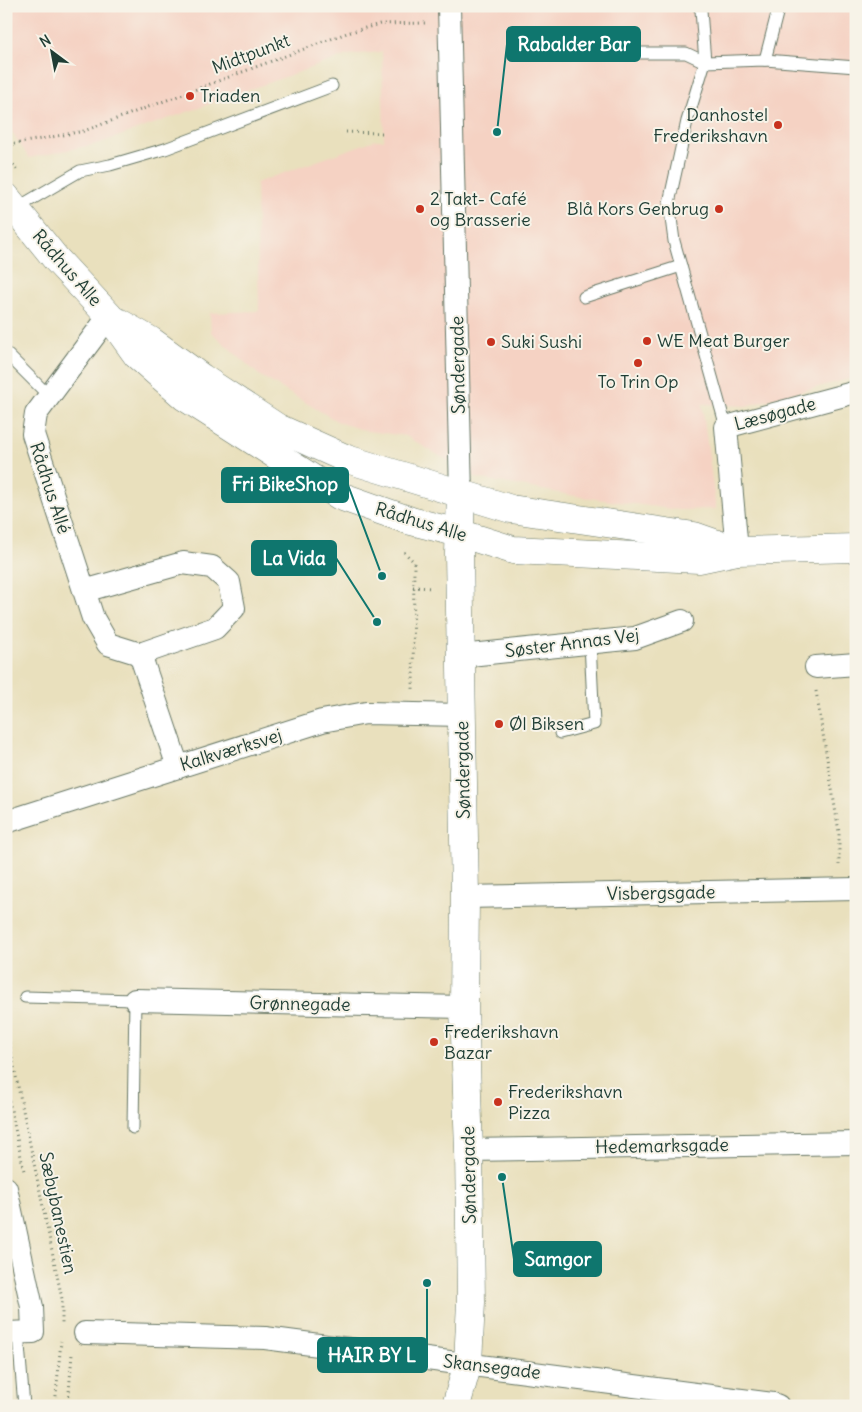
<svg xmlns="http://www.w3.org/2000/svg" width="862" height="1412" viewBox="0 0 862 1412" font-family="Delius,sans-serif">
<style>
.built{fill:#f5d2c3}
.lines{fill:none;stroke-linecap:round;stroke-linejoin:round}
.lane-casing{stroke:#667664;stroke-width:13}
.street-casing{stroke:#667664;stroke-width:24}
.secondary-casing{stroke:#667664;stroke-width:29}
.path{stroke:#667664;stroke-width:3;stroke-dasharray:1 4;stroke-linecap:butt}
.lane{stroke:#fff;stroke-width:11}
.street{stroke:#fff;stroke-width:22}
.secondary{stroke:#fff;stroke-width:28}
.poi-dot{fill:#c8321e;stroke:#f7f3e8;stroke-width:2}
.labels{text-anchor:middle;stroke-width:4;stroke-linejoin:round;paint-order:stroke}
.street-label{font-size:18px;fill:#1f3d34;stroke:#f7f3e8}
.poi-label{font-size:18px;fill:#1f3d34;stroke:#f7f3e8;text-anchor:start}
.leader{fill:none;stroke:#0f766e;stroke-width:2}
.callout-dot{fill:#0f766e;stroke:#f7f3e8;stroke-width:2}
.callout{fill:#0f766e;stroke:#0f766e;stroke-width:2}
.callout-label{font-size:19px;text-anchor:middle;font-weight:bold;fill:#fff}
</style>
<rect width="100%" height="100%" fill="#f7f3e8"/>
<filter id="ink" filterUnits="userSpaceOnUse"><feTurbulence type="fractalNoise" baseFrequency=".02" numOctaves="2"/><feDisplacementMap in="SourceGraphic" scale="10" xChannelSelector="R" yChannelSelector="G"/><feConvolveMatrix kernelMatrix="1 2 1 2 8 2 1 2 1" color-interpolation-filters="sRGB"/></filter>
<filter id="wash" filterUnits="userSpaceOnUse"><feTurbulence type="fractalNoise" baseFrequency=".0096" numOctaves="4" result="noise"/><feDisplacementMap in="SourceGraphic" scale="20" xChannelSelector="R" yChannelSelector="G"/><feGaussianBlur stdDeviation="1.12" result="paint"/><feColorMatrix in="noise" values="0 0 0 0 0 0 0 0 0 0 0 0 0 0 0 0 0 1.4 0 .05"/><feComposite in="paint" operator="in"/></filter>
<g filter="url(#wash)">
<rect width="100%" height="100%" fill="#e9e0bd"/>
<!-- built -->
<polygon class="built" points="6,6 856,6 856,377 746,406 702,404 716,509 679,510 581,497 477,478 406,436 367,431 340,423 259,375 211,332 210,313 259,311 256,183 375,140 384,140 382,52 347,55 97,144 29,158 6,123"/>
</g>
<g filter="url(#ink)">
<g class="lines">
<defs>
<g id="lane">
<polyline points="698,6 701,10 705,62 687,121 669,203 674,241 726,427"/>
<polyline points="563,53 686,53 705,62 765,60 856,67"/>
<polyline points="765,60 779,6"/>
<polyline points="15,209 80,171 110,165 165,149 332,86"/>
<polyline points="584,297 681,266"/>
<polyline points="6,353 49,396"/>
<polyline points="560,733 594,724 590,643"/>
<polyline points="25,997 135,1000 133,1128"/>
<polyline points="18,1333 24,1406"/>
</g>
<g id="street">
<polyline points="449,6 461,494"/>
<polyline points="737,551 726,427 856,392"/>
<polyline points="84,591 183,563 212,567 229,582 234,608 215,628 140,654 108,644 93,618 33,434 36,414 109,316"/>
<polyline points="140,654 178,767"/>
<polyline points="460,656 635,638 682,621"/>
<polyline points="816,667 856,664"/>
<polyline points="6,822 322,721 366,713 463,715"/>
<polyline points="465,897 856,889"/>
<polyline points="135,1000 464,1007"/>
<polyline points="469,1150 856,1143"/>
<polyline points="6,1188 32,1307 33,1332 6,1333"/>
<polyline points="85,1333 265,1338 773,1404 778,1406"/>
</g>
<g id="secondary">
<polyline points="6,197 56,259 109,316 137,355 185,397 340,496 411,521 459,533 513,550 699,559 737,551 856,548"/>
<polyline points="118,322 151,341 202,378 278,428 347,459 511,509 694,536 737,551"/>
<polyline points="456,1406 468,1363 471,1302 469,1150 464,1007 465,897 459,553 461,494"/>
</g>
</defs>
<!-- lane casing -->
<use href="#lane" class="lane-casing"/>
<!-- street casing -->
<use href="#street" class="street-casing"/>
<!-- secondary casing -->
<use href="#secondary" class="secondary-casing"/>
<!-- path -->
<g class="path">
<polyline points="346,132 384,133"/>
<polyline points="9,145 84,131 347,33 380,24 425,23"/>
<polyline points="6,166 11,162 19,172"/>
<polyline points="404,552 414,562 413,691"/>
<polyline points="413,587 432,588"/>
<polyline points="816,691 839,832 839,865"/>
<polyline points="6,1028 62,1299 62,1325"/>
<polyline points="6,1086 24,1171"/>
<polyline points="55,1406 61,1341"/>
<polyline points="68,1406 72,1354"/>
</g>
<!-- lane -->
<use href="#lane" class="lane"/>
<!-- street -->
<use href="#street" class="street"/>
<!-- secondary -->
<use href="#secondary" class="secondary"/>
</g>
</g>
<!-- markers -->
<g class="poi-dot">
<circle cx="190" cy="96" r="5"/>
<circle cx="778" cy="125" r="5"/>
<circle cx="420" cy="209" r="5"/>
<circle cx="719" cy="209" r="5"/>
<circle cx="647" cy="341" r="5"/>
<circle cx="491" cy="342" r="5"/>
<circle cx="638" cy="363" r="5"/>
<circle cx="499" cy="724" r="5"/>
<circle cx="434" cy="1042" r="5"/>
<circle cx="498" cy="1102" r="5"/>
</g>
<g class="labels">
<!-- street labels -->
<g class="street-label">
<text transform="translate(251 54) rotate(-21)" y="6">Midtpunkt</text>
<text transform="translate(67 268) rotate(49)" y="6">Rådhus Alle</text>
<text transform="translate(458 365) rotate(-91)" y="6">Søndergade</text>
<text transform="translate(775 414) rotate(-15)" y="6">Læsøgade</text>
<text transform="translate(50 488) rotate(72)" y="6">Rådhus Allé</text>
<text transform="translate(421 522) rotate(17)" y="6">Rådhus Alle</text>
<text transform="translate(572 643) rotate(-7)" y="6">Søster Annas Vej</text>
<text transform="translate(231 750) rotate(-17)" y="6">Kalkværksvej</text>
<text transform="translate(463 770) rotate(-91)" y="6">Søndergade</text>
<text transform="translate(661 893) rotate(-1)" y="6">Visbergsgade</text>
<text transform="translate(300 1004) rotate(1)" y="6">Grønnegade</text>
<text transform="translate(662 1146) rotate(-1)" y="6">Hedemarksgade</text>
<text transform="translate(469 1175) rotate(-91)" y="6">Søndergade</text>
<text transform="translate(58 1213) rotate(78)" y="6">Sæbybanestien</text>
<text transform="translate(492 1367) rotate(7)" y="6">Skansegade</text>
</g>
<!-- poi labels -->
<g class="poi-label">
<text x="200" y="102">Triaden</text>
<text x="768" y="121" text-anchor="end">Danhostel<tspan x="768" dy="21">Frederikshavn</tspan></text>
<text x="430" y="205">2 Takt- Café<tspan x="430" dy="21">og Brasserie</tspan></text>
<text x="709" y="215" text-anchor="end">Blå Kors Genbrug</text>
<text x="657" y="347">WE Meat Burger</text>
<text x="501" y="348">Suki Sushi</text>
<text x="638" y="388" text-anchor="middle">To Trin Op</text>
<text x="509" y="730">Øl Biksen</text>
<text x="444" y="1038">Frederikshavn<tspan x="444" dy="21">Bazar</tspan></text>
<text x="508" y="1098">Frederikshavn<tspan x="508" dy="21">Pizza</tspan></text>
</g>
</g>
<!-- callouts -->
<path class="leader" d="M497 132L507 44M382 576L348 485M377 622L336 558M502 1177L514 1259M427 1283L427 1355"/>
<g class="callout-dot">
<circle cx="497" cy="132" r="5"/>
<circle cx="382" cy="576" r="5"/>
<circle cx="377" cy="622" r="5"/>
<circle cx="502" cy="1177" r="5"/>
<circle cx="427" cy="1283" r="5"/>
</g>
<g class="callout">
<rect x="507" y="27" width="133" height="34" rx="5"/>
<rect x="222" y="468" width="126" height="34" rx="5"/>
<rect x="252" y="541" width="84" height="34" rx="5"/>
<rect x="514" y="1242" width="87" height="34" rx="5"/>
<rect x="318" y="1338" width="109" height="34" rx="5"/>
</g>
<g class="callout-label">
<text x="574" y="51">Rabalder Bar</text>
<text x="285" y="491">Fri BikeShop</text>
<text x="294" y="565">La Vida</text>
<text x="558" y="1266">Samgor</text>
<text x="372" y="1362">HAIR BY L</text>
</g>
<!-- margin -->
<rect width="862" height="1412" fill="none" stroke="#f7f3e8" stroke-width="25"/>
<!-- north arrow -->
<g transform="translate(52 52) rotate(328)" stroke="#f7f3e8" stroke-width="4" paint-order="stroke">
<path d="M0-4L9 19L0 12L-9 19Z" fill="#1f3d34"/>
<text y="-8" font-size="14" font-weight="bold" text-anchor="middle" fill="#1f3d34">N</text>
</g>
</svg>
